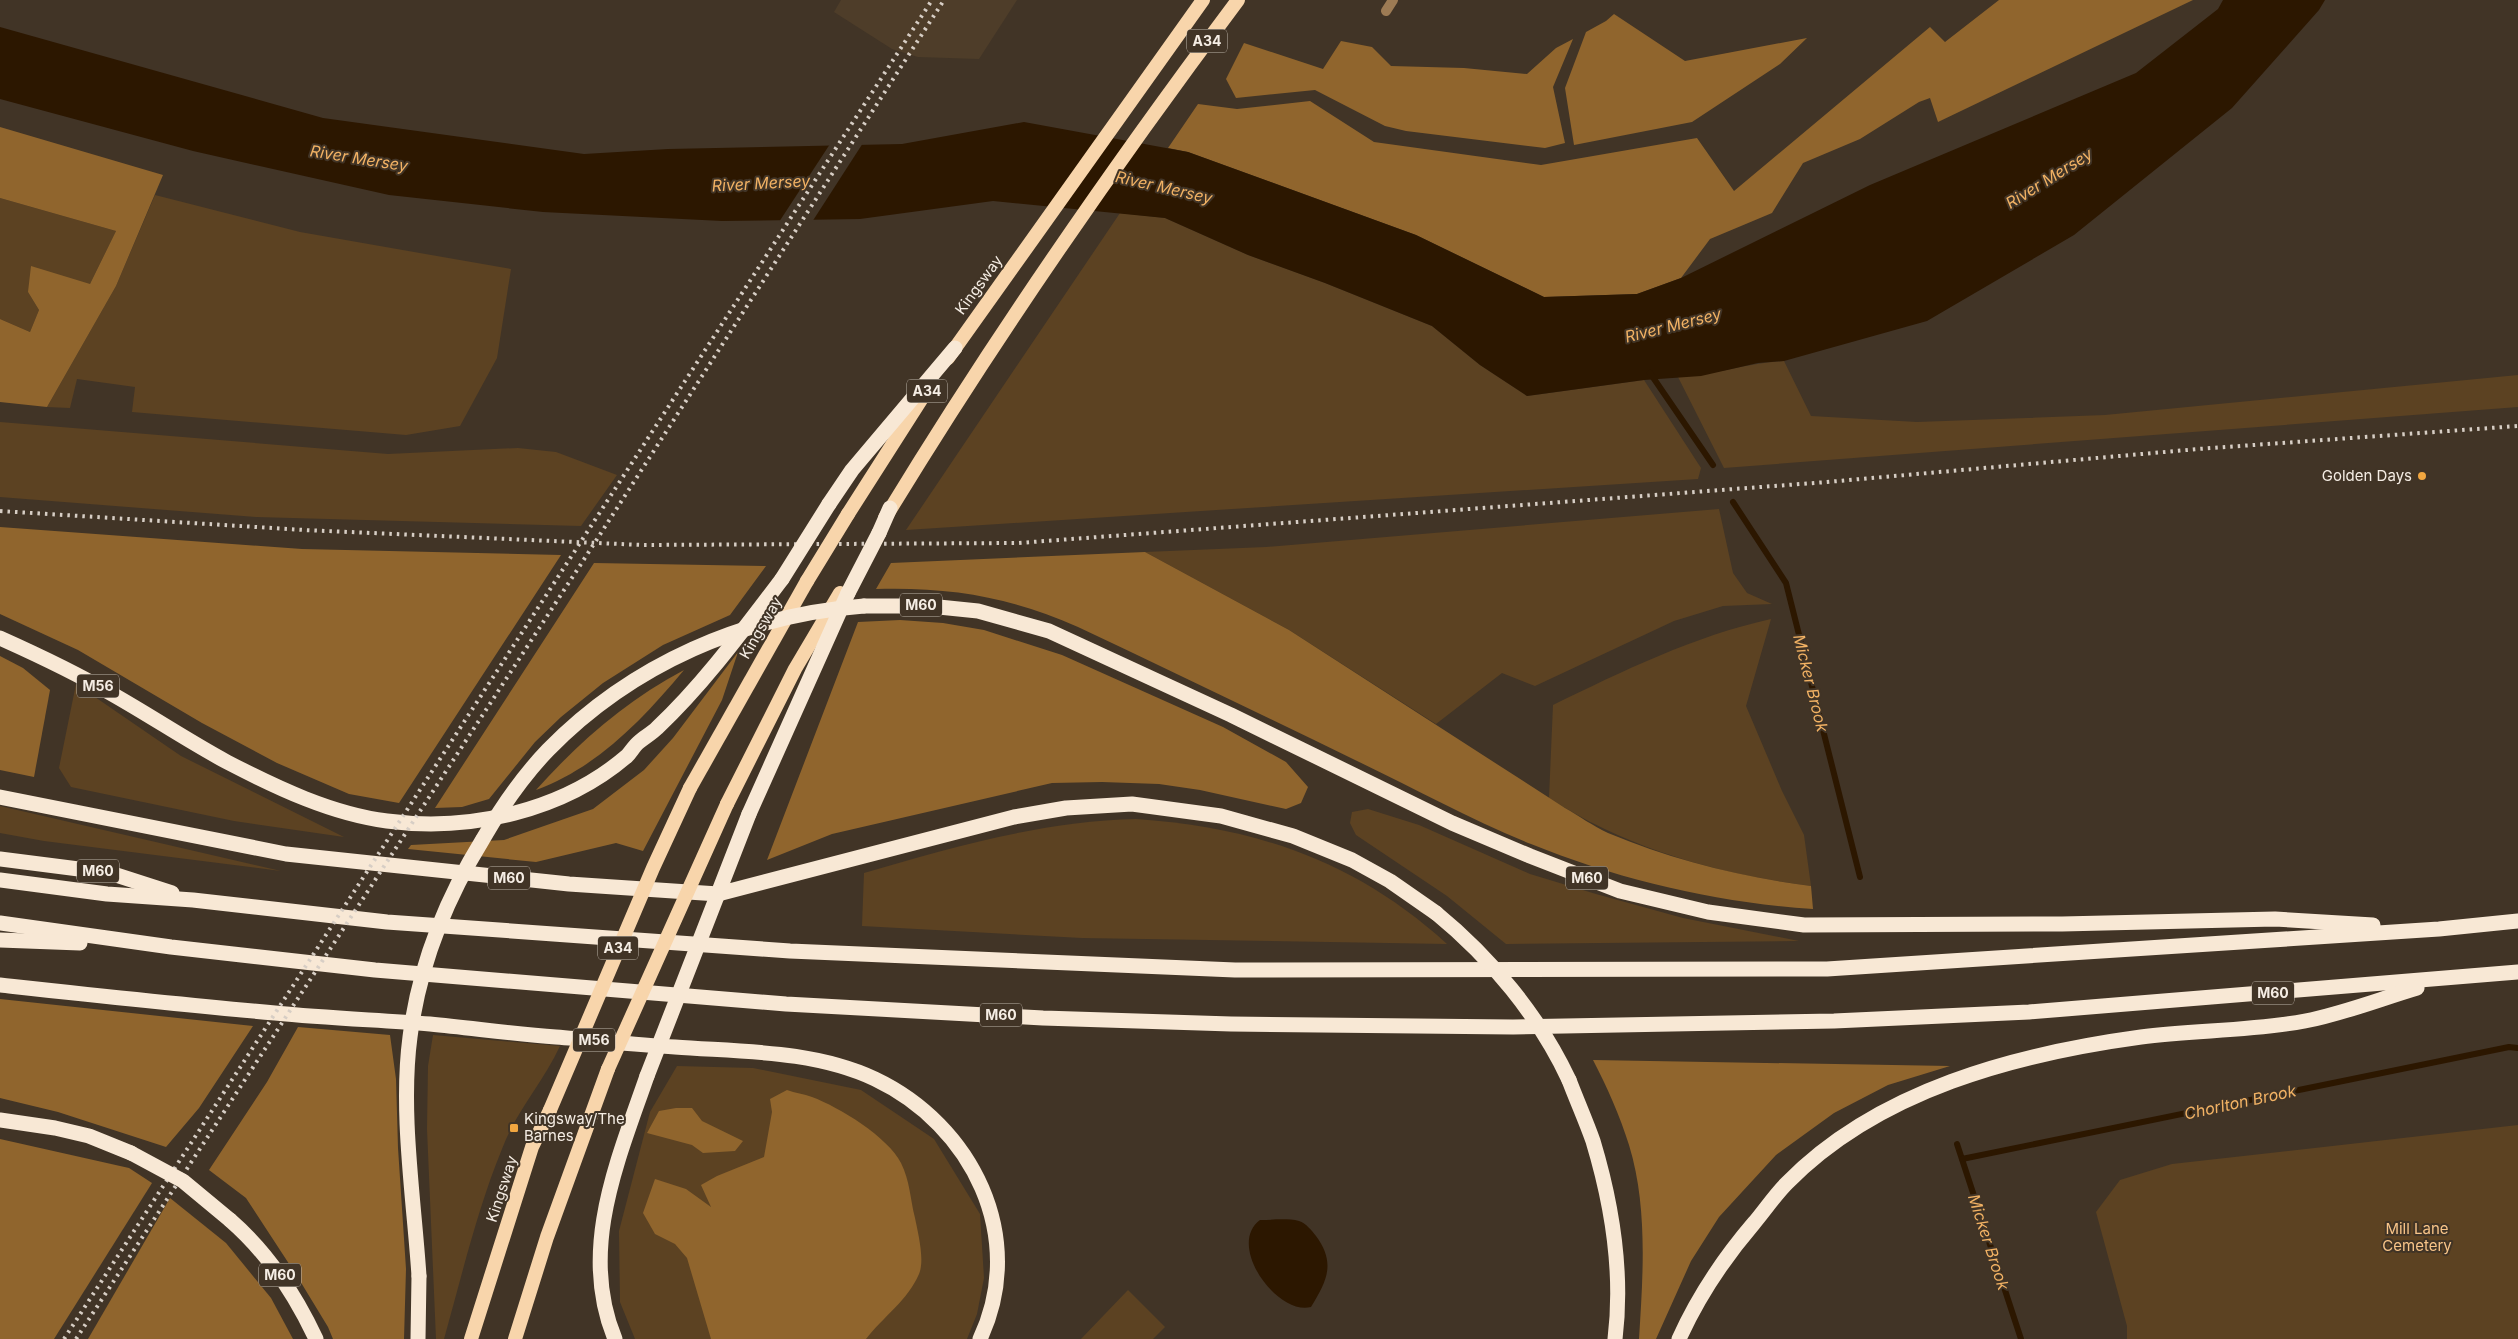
<svg xmlns="http://www.w3.org/2000/svg" width="2518" height="1339" viewBox="0 0 2518 1339" font-family="Inter,sans-serif">
<style>
.built{fill:#4e3d29}
.green{fill:#5c4222}
.forest{fill:#90652d}
.water{fill:#2c1700}
.pier{fill:#413426}
.lines{fill:none;stroke-linecap:round;stroke-linejoin:round}
.stream{stroke:#2c1700;stroke-width:6}
.minor{stroke:#9d7b54;stroke-width:10}
.trunk{stroke:#f8d5ab;stroke-width:14}
.motorway{stroke:#f8e8d5;stroke-width:15}
.rail{stroke:#d7cec5;stroke-width:4;stroke-dasharray:2.5 5;stroke-linecap:butt}
.trunk-bridge{stroke:#f8d5ab;stroke-width:14}
.motorway-bridge{stroke:#f8e8d5;stroke-width:15}
.poi-dot{fill:#f1a640;stroke:#413426;stroke-width:2}
.labels{text-anchor:middle;stroke-width:4;stroke-linejoin:round;paint-order:stroke}
.shield{fill:#413426;stroke:#bfb6ab;stroke-width:1}
.shield-label{font-size:14px;font-weight:bold;fill:#f5ede4}
.street-label{font-size:15px;fill:#f5ede4;stroke:#413426}
.poi-label{font-size:15px;fill:#f5ede4;stroke:#413426;text-anchor:end}
.park-label{font-size:15px;fill:#f8c488;stroke:#413426}
.water-label{font-size:16px;font-style:italic;fill:#f2b264;stroke:#413426}
</style>
<rect width="100%" height="100%" fill="#413426"/>
<!-- built -->
<polygon class="built" points="841,0 1017,0 979,59 918,57 892,49 834,12"/>
<!-- green -->
<g class="green">
<polygon points="155,195 300,232 511,269 497,358 460,426 406,435 132,412 135,387 77,379 70,408 47,407 116,286"/>
<polygon points="0,198 116,231 90,284 28,292 39,310 30,332 0,319"/>
<polygon points="1120,213 1165,218 1248,255 1325,283 1432,326 1480,365 1527,396 1644,380 1701,468 1698,479 906,530"/>
<path d="M1784,361L1811,416L1917,422L2105,415L2518,375V407L1724,468L1678,377C1714,375 1748,363 1784,361Z"/>
<polygon points="0,422 388,454 518,448 556,452 617,475 581,526 256,517 0,497"/>
<polygon points="1719,509 1733,573 1747,593 1772,604 1723,606 1674,621 1535,686 1502,673 1436,724 1289,630 1145,552 1266,547"/>
<path d="M1771,619L1746,706L1782,791L1804,835L1811,886C1718,874 1628,849 1549,798L1553,705C1623,671 1694,636 1771,619Z"/>
<polygon points="76,684 181,756 344,837 234,821 71,787 59,768"/>
<polygon points="0,806 281,871 44,841 0,833"/>
<polygon points="1368,809 1419,825 1530,874 1596,894 1683,918 1799,941 1506,944 1447,896 1356,835 1350,823 1352,812"/>
<path d="M1136,819C1257,827 1357,862 1447,944L1082,938L862,926L864,873C953,847 1043,821 1136,819Z"/>
<path d="M433,1035L560,1046C543,1083 516,1111 502,1149C477,1210 462,1275 444,1339H436L427,1129L428,1066Z"/>
<polygon points="677,1066 753,1068 861,1090 934,1139 980,1214 984,1278 977,1314 967,1339 635,1339 620,1302 619,1231 650,1112"/>
<polygon points="2518,1125 2518,1339 2127,1339 2127,1326 2096,1212 2120,1180 2172,1164"/>
<polygon points="1128,1290 1165,1327 1153,1339 1081,1339"/>
</g>
<!-- forest -->
<g class="forest">
<polygon points="1999,0 2193,0 1938,122 1930,98 1919,102 1860,139 1803,163 1772,213 1710,239 1681,278 1637,294 1544,297 1416,235 1188,152 1168,148 1198,104 1237,109 1310,101 1374,142 1541,165 1697,138 1734,191 1930,27 1945,42"/>
<polygon points="1614,14 1685,61 1807,38 1780,64 1692,122 1574,145 1565,88 1586,32 1606,21"/>
<polygon points="1573,39 1553,87 1565,143 1545,148 1406,131 1385,126 1315,90 1236,98 1226,79 1244,43 1323,69 1341,41 1372,47 1391,66 1464,68 1527,74 1556,48"/>
<polygon points="0,127 163,175 116,286 47,407 0,402 0,319 30,332 39,310 28,292 31,266 90,284 116,231 0,198"/>
<polygon points="0,527 302,549 561,555 399,803 349,794 277,763 202,723 78,650 0,614"/>
<path d="M1145,552L1289,630L1565,808C1579,816 1593,826 1608,833C1673,860 1741,877 1811,886L1813,909C1718,903 1620,880 1531,844C1471,820 1414,788 1355,760C1263,715 1171,671 1078,627C1009,597 952,587 876,589L891,563Z"/>
<polygon points="594,563 766,566 730,615 663,645 603,683 561,717 535,742 489,799 462,807 435,808"/>
<polygon points="900,620 943,623 984,630 1062,655 1223,727 1286,762 1308,787 1301,803 1286,809 1200,790 1159,784 1102,782 1052,783 832,834 767,860 858,622"/>
<polygon points="738,652 722,700 643,851 616,843 536,862 408,849 411,845 504,840 593,809 644,770 673,738"/>
<polygon points="0,656 23,668 50,690 34,777 0,770"/>
<path d="M684,670C642,720 598,767 536,790C580,741 626,701 684,670Z"/>
<polygon points="0,999 253,1026 199,1108 166,1147 58,1112 0,1098"/>
<polygon points="298,1027 390,1035 396,1079 398,1148 406,1269 404,1339 333,1339 328,1327 297,1276 246,1198 209,1170 267,1082"/>
<path d="M1593,1060L1950,1066L1888,1085L1834,1113L1776,1155L1719,1217L1691,1261L1656,1339H1639C1643,1275 1648,1207 1629,1145C1620,1116 1607,1087 1593,1060Z"/>
<path d="M787,1090C795,1093 804,1094 812,1097C839,1107 888,1137 901,1163C910,1181 910,1198 915,1218C918,1233 925,1260 919,1274C908,1300 883,1317 866,1339H711L687,1258L675,1244L655,1234L643,1213L655,1179L686,1189L711,1207L701,1185L717,1176L764,1157L772,1112L770,1099Z"/>
<polygon points="676,1108 692,1108 702,1121 743,1141 735,1151 703,1153 692,1145 647,1133 659,1111"/>
<polygon points="0,1139 129,1168 152,1183 54,1339 0,1339"/>
<polygon points="170,1198 226,1243 271,1298 293,1339 88,1339"/>
</g>
<!-- water -->
<g class="water">
<polygon points="2223,0 2325,0 2319,10 2232,108 2074,235 1927,321 1784,361 1758,363 1701,376 1644,380 1527,396 1480,365 1432,326 1325,283 1248,255 1165,218 993,201 860,219 722,221 543,212 389,195 193,151 0,99 0,27 323,118 584,154 668,149 902,144 1024,122 1188,152 1416,235 1544,297 1637,294 1681,278 1870,185 2136,73 2218,9"/>
<path d="M1260,1220C1272,1220 1287,1218 1299,1221C1306,1223 1312,1231 1316,1236C1336,1263 1327,1281 1311,1307C1277,1316 1226,1245 1260,1220Z"/>
</g>
<!-- pier -->
<polygon class="pier" points="863,143 812,222 779,222 830,144"/>
<g class="lines">
<!-- stream -->
<g class="stream">
<polyline points="1650,373 1713,465"/>
<polyline points="1733,502 1786,583 1860,877"/>
<polyline points="1957,1144 2021,1339"/>
<polyline points="1962,1159 2509,1047 2518,1048"/>
</g>
<!-- minor -->
<polyline class="minor" points="1386,11 1393,0"/>
<!-- trunk -->
<g class="trunk">
<polyline points="948,358 1203,0"/>
<polyline points="848,514 931,384"/>
<path d="M885,518C993,340 1113,167 1238,0"/>
<polyline points="690,788 807,581"/>
<polyline points="727,804 795,669 840,593"/>
<polyline points="471,1339 532,1147 550,1110"/>
<polyline points="515,1339 547,1237 608,1069"/>
</g>
<!-- motorway -->
<g class="motorway">
<polyline points="829,504 852,470 955,348"/>
<polyline points="879,533 890,508"/>
<polyline points="864,606 929,606 978,611 1049,631 1231,715 1452,823 1530,856 1620,891 1708,912 1804,925 2062,924 2275,919 2373,925"/>
<path d="M0,638C38,655 76,673 112,694C151,716 188,741 227,762C277,788 332,814 387,821C470,832 563,811 627,756C631,752 634,746 639,742C645,737 652,733 657,728C703,685 744,629 782,579"/>
<polyline points="0,797 286,854 569,884 718,894 1014,817 1066,808 1132,804 1221,816 1293,836 1352,860 1390,881 1436,913"/>
<polyline points="749,814 848,593"/>
<polyline points="0,859 110,873 172,893"/>
<polyline points="0,880 107,894 193,900 387,922 790,951 1235,970 1827,969 2439,929 2518,921"/>
<polyline points="0,923 171,947 375,970 786,1004 1043,1018 1231,1024 1513,1027 1834,1021 2029,1012 2518,972"/>
<polyline points="0,940 80,943"/>
<path d="M0,985C92,995 183,1005 275,1013C326,1018 378,1020 430,1024C472,1028 514,1034 556,1037C595,1040 635,1045 675,1047C742,1052 813,1050 875,1079C972,1125 1028,1237 980,1339"/>
<path d="M1569,1080C1577,1101 1586,1121 1593,1141C1612,1204 1623,1274 1615,1339"/>
<polyline points="0,1120 55,1128 89,1136 131,1153"/>
<path d="M230,1220C268,1253 295,1294 316,1339"/>
<polyline points="418,1339 419,1276"/>
<path d="M615,1339C578,1250 618,1160 647,1076"/>
<path d="M1679,1339C1698,1297 1724,1258 1754,1223C1765,1210 1775,1195 1787,1183C1878,1090 2016,1054 2141,1037C2194,1030 2253,1031 2305,1021C2342,1014 2380,999 2417,988"/>
</g>
<!-- rail -->
<g class="rail">
<polyline points="0,511 304,530 643,545 1019,543 1827,482 2198,449 2518,426"/>
<polyline points="64,1339 932,0"/>
<polyline points="76,1339 581,564 944,0"/>
</g>
<!-- trunk-bridge -->
<g class="trunk-bridge">
<polyline points="807,581 848,514"/>
<polyline points="608,1069 727,804"/>
<polyline points="550,1110 653,868 690,788"/>
</g>
<!-- motorway-bridge -->
<g class="motorway-bridge">
<polyline points="782,579 829,504"/>
<polyline points="848,593 879,533"/>
<path d="M1436,913C1491,958 1539,1016 1569,1080"/>
<polyline points="647,1076 749,814"/>
<polyline points="131,1153 183,1181 230,1220"/>
<path d="M419,1276C414,1200 400,1112 410,1037C419,966 446,899 483,839C501,808 523,776 548,750C632,664 745,615 864,606"/>
</g>
</g>
<!-- markers -->
<g class="poi-dot">
<circle cx="2422" cy="476" r="5"/>
<rect x="509" y="1123" width="10" height="10" rx="2.5"/>
</g>
<g class="labels">
<!-- shield labels -->
<g class="shield">
<rect x="1187" y="29.5" width="40" height="23" rx="4"/>
<rect x="907" y="379.5" width="40" height="23" rx="4"/>
<rect x="900" y="593.5" width="42" height="23" rx="4"/>
<rect x="77" y="674.5" width="42" height="23" rx="4"/>
<rect x="77" y="859.5" width="42" height="23" rx="4"/>
<rect x="488" y="866.5" width="42" height="23" rx="4"/>
<rect x="1566" y="866.5" width="42" height="23" rx="4"/>
<rect x="598" y="936.5" width="40" height="23" rx="4"/>
<rect x="2252" y="981.5" width="42" height="23" rx="4"/>
<rect x="980" y="1003.5" width="42" height="23" rx="4"/>
<rect x="573" y="1028.5" width="42" height="23" rx="4"/>
<rect x="259" y="1263.5" width="42" height="23" rx="4"/>
</g>
<g class="shield-label">
<text x="1207" y="46">A34</text>
<text x="927" y="396">A34</text>
<text x="921" y="610">M60</text>
<text x="98" y="691">M56</text>
<text x="98" y="876">M60</text>
<text x="509" y="883">M60</text>
<text x="1587" y="883">M60</text>
<text x="618" y="953">A34</text>
<text x="2273" y="998">M60</text>
<text x="1001" y="1020">M60</text>
<text x="594" y="1045">M56</text>
<text x="280" y="1280">M60</text>
</g>
<!-- street labels -->
<g class="street-label">
<text transform="translate(979 285) rotate(-54)" y="5">Kingsway</text>
<text transform="translate(761 628) rotate(-60)" y="5">Kingsway</text>
<text transform="translate(502 1189) rotate(-72)" y="5">Kingsway</text>
</g>
<!-- poi labels -->
<g class="poi-label">
<text x="2412" y="481">Golden Days</text>
<text x="524" y="1124" text-anchor="start">Kingsway/The<tspan x="524" dy="17">Barnes</tspan></text>
</g>
<!-- park labels -->
<g class="park-label">
<text x="2417" y="1234">Mill Lane<tspan x="2417" dy="17">Cemetery</tspan></text>
</g>
<!-- water labels -->
<g class="water-label">
<text transform="translate(359 158) rotate(9)" y="6">River Mersey</text>
<text transform="translate(2049 178) rotate(-32)" y="6">River Mersey</text>
<text transform="translate(761 183) rotate(-3)" y="6">River Mersey</text>
<text transform="translate(1164 187) rotate(13)" y="6">River Mersey</text>
<text transform="translate(1673 325) rotate(-14)" y="6">River Mersey</text>
<text transform="translate(1811 683) rotate(76)" y="6">Micker Brook</text>
<text transform="translate(2240 1102) rotate(-12)" y="6">Chorlton Brook</text>
<text transform="translate(1989 1242) rotate(72)" y="6">Micker Brook</text>
</g>
</g>
</svg>
